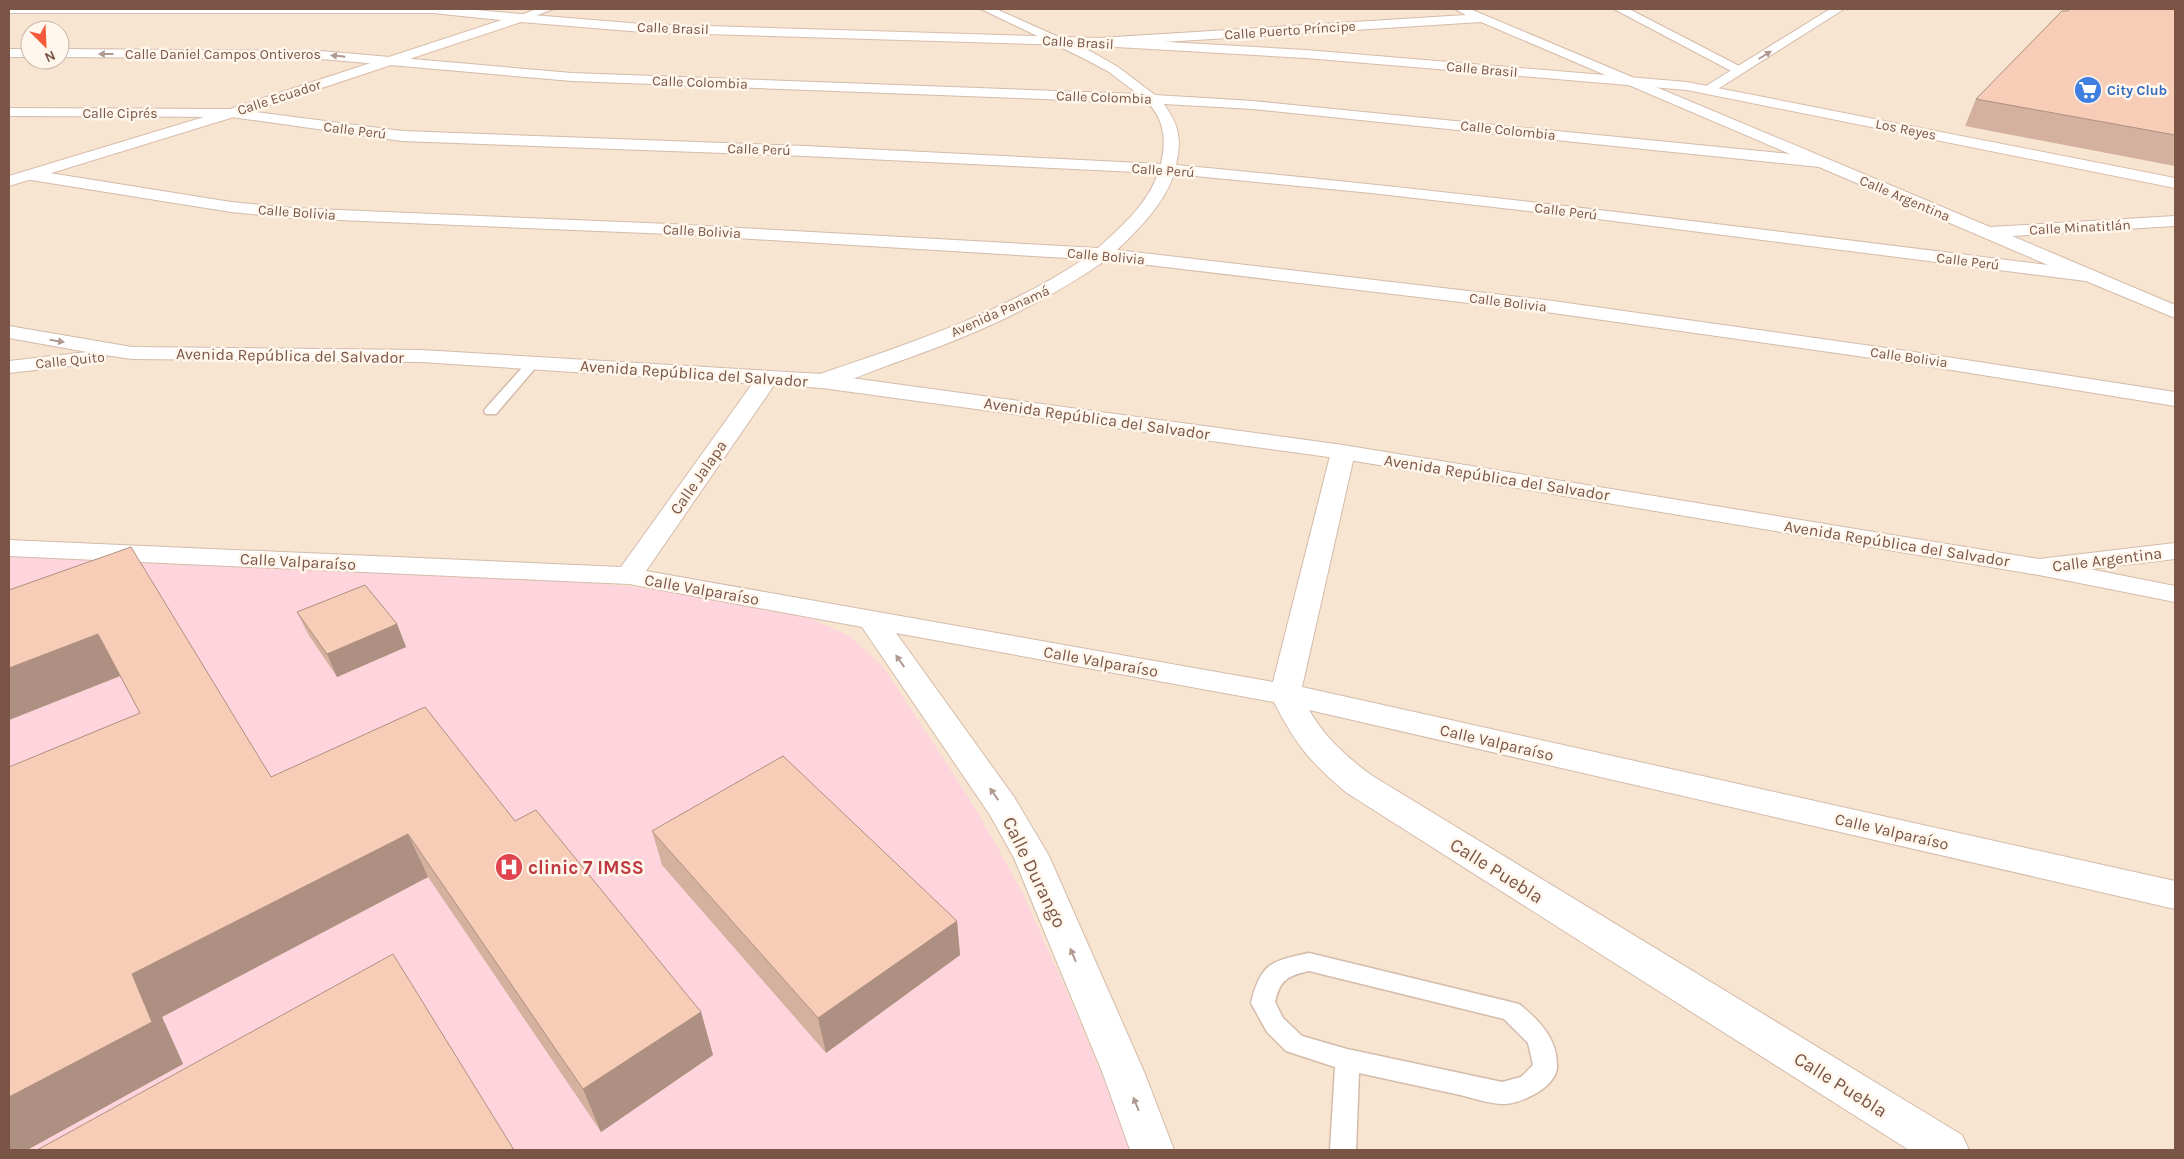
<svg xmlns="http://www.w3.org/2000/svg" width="2184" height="1159" viewBox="0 0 2184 1159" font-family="Karla,sans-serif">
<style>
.residential{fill:#f7e4d1;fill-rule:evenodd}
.medical{fill:#fed5dc}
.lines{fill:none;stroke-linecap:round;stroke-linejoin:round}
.service-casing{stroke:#d4bbaa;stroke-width:3}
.minor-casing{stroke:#d4bbaa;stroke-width:2}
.tertiary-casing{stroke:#d4bbaa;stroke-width:2}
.secondary-casing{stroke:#dabcaa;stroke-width:2}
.service{fill:#fff;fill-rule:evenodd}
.minor{fill:#fff;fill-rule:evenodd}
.tertiary{fill:#fff;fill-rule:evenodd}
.secondary{fill:#fff;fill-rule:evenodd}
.wall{fill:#d4b09e}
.shaded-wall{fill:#ad9081}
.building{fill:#f7cdb8;stroke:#ad9081}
.oneway{fill:#af9990}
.labels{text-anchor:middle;stroke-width:5;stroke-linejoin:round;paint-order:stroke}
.far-street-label{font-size:14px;fill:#7a5546;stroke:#fff6ec}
.far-shop-label{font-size:14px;font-weight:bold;fill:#366cbe;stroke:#fff6ec;text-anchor:start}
.street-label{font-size:16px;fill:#7a5546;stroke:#fff6ec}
.near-health-label{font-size:19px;font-weight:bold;fill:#be3a42;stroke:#fff6ec;text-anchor:start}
.near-street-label{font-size:19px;fill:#7a5546;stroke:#fff6ec}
</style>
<rect width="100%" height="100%" fill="#fff2e3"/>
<!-- residential -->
<path class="residential" d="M9,9H2175V1150H9ZM30,30H60V60H30Z"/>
<!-- medical -->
<polygon class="medical" points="9,552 405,569 627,586 699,595 800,614 850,636 883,667 967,795 995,843 1022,892 1071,1001 1108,1090 1129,1150 9,1150"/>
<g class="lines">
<defs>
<g id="service">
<polygon points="533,359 539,363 537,366 496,414 486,414 484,411 486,408 529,360"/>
<path d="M1309,953L1519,1004C1539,1020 1558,1039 1557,1067C1556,1088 1519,1105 1501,1104C1486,1103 1470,1097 1456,1094C1423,1087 1391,1080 1359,1073L1356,1150H1330L1335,1067L1286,1051L1267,1032L1251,1003C1261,963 1271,961 1309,953ZM1309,971L1504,1019L1528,1043L1533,1065L1521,1077L1502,1082L1347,1049L1302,1036L1283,1018L1275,1002C1280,980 1287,976 1309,971Z"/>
</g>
<g id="minor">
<polygon points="9,9 465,9 520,14 526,18 520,22 433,13 9,13"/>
<path d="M981,9H996L1092,52L1118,67L1155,95L1253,101L1790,154L1481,22L1099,46L1093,42L1099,38L1466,15L1455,9H1470L1990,227L2175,216V226L2012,236L2175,305V318L2086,281L1590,218L1371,193L1174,174C1164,204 1139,229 1117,250L1546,300L1914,352L2175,392V406L1914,364L1546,312L1106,260C1038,307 972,336 894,363C870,372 847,382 822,388L814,386L811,381L814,376C908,344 1001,314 1084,259L670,234L292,218L231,212L31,180L23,175L31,170L231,202L292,208L670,224L1098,248C1121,227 1148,204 1158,173L805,156L402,141L232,117L9,116V108L232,109L402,131L805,146L1161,164C1166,141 1165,120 1148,103L572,81L321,59L60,57V49L321,51L572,73L1138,94L1109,72L1083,58ZM1164,104L1253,109L1819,167L2048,265C1758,229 1468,192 1176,165C1182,138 1179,126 1164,104Z"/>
<polygon points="1614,9 1629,9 1747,70 1740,74 1735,73"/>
<rect x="9" y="49" width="21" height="8"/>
<path d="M768,371L776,373L779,378L646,571L1273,682L1331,452L1335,447L1343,445L1351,447L1355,452L1302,687L2175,881V909L1309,710C1325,738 1346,756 1371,775L1962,1135L1969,1150H1909L1347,793C1310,762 1296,745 1274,702L896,633L1014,797L1049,856L1145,1074L1174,1150H1130L1103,1074L1014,858L990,815L862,627L629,584L9,556V540L621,567L760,373Z"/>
<polygon points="2175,543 2175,559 2039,575 2029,573 2025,567 2029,561 2039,559"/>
</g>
<g id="tertiary">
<polygon points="536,9 553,9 520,22 514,18"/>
<polygon points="1830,9 1844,9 1713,92 1708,93 1701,89"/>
<polygon points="9,326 132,347 421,350 822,374 1343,445 2039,559 2175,586 2175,602 2039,575 1343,459 822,388 421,362 132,359 105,355 107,357 104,362 96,363 9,373 9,361 87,352 9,338"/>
</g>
<polygon id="secondary" points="520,14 642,24 1099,38 1306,50 1687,82 2175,178 2175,188 1687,90 1306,58 1099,46 642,32 521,22 237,116 9,186 9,176 227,110"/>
</defs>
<!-- service casing -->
<use href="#service" class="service-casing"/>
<!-- minor casing -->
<use href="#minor" class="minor-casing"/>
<!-- tertiary casing -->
<use href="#tertiary" class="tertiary-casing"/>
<!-- secondary casing -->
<use href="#secondary" class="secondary-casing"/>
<!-- service -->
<use href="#service" class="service"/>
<!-- minor -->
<use href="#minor" class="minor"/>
<!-- tertiary -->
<use href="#tertiary" class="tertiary"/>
<!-- secondary -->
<use href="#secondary" class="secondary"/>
</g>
<!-- wall -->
<g class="wall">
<polygon points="2175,9 2175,166 1965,126 1976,99 2068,11"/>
<polygon points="9,590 271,777 515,821 701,1012 713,1055 601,1132 428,877 162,1017 183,1064 27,1150 9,1150 140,713 121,676 9,720"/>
<polygon points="297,612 397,624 406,647 337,677 308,634"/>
<polygon points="652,831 957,921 960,955 826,1053 662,865"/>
</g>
<!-- shaded-wall -->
<g class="shaded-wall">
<polygon points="397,624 406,647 337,677 327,654"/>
<polygon points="98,634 122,675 9,720 9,668"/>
<polygon points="408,834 428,877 162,1017 183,1064 27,1150 9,1150 9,1097 132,974"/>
<polygon points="957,921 960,955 826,1053 818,1018"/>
<polygon points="701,1012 713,1055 601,1132 583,1089"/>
</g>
<!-- building -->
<g class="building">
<polygon points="2070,9 2175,9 2175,135 1976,99 2062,11 2068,11"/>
<polygon points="131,547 271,777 425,707 515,821 536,810 701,1012 583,1089 408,834 132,974 152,1022 9,1097 9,767 140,713 98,634 9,668 9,590"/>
<polygon points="365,585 397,624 327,654 297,612"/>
<polygon points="783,756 957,921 818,1018 652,831"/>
<polygon points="393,954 514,1150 37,1150"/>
</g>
<!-- one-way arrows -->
<defs><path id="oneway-solid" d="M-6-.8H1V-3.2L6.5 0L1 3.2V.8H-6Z" transform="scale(1.25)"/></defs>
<g class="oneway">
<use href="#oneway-solid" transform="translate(106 54) rotate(-180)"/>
<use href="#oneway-solid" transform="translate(1765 55) rotate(-32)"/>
<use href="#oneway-solid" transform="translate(338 56) rotate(-174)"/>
<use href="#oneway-solid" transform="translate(57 341) rotate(9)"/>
<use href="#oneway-solid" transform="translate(900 661) rotate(-125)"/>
<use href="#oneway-solid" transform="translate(994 794) rotate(-125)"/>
<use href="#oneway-solid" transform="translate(1073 955) rotate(-113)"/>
<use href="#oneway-solid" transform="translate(1136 1104) rotate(-112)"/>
</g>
<!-- icons -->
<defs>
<symbol id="supermarket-disc" viewBox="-11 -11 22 22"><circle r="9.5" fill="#3f7fe0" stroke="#fff6ec"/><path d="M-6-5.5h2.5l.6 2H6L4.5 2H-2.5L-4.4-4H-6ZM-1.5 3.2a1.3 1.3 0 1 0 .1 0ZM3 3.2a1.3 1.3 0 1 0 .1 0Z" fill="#fff"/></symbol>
<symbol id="hospital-disc" viewBox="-11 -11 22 22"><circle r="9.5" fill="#e0444e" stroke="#fff6ec"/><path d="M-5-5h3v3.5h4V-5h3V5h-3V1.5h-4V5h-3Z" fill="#fff"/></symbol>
</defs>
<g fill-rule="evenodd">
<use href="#supermarket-disc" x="2072" y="74" width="32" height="32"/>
<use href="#hospital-disc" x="493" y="851" width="32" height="32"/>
</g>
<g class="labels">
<!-- far-street labels -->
<g class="far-street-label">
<text transform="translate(673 28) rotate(2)" y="5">Calle Brasil</text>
<text transform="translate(1290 30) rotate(-4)" y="5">Calle Puerto Príncipe</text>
<text transform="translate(1078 42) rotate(3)" y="5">Calle Brasil</text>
<text x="223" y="59">Calle Daniel Campos Ontiveros</text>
<text transform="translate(1482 69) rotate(5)" y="5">Calle Brasil</text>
<text transform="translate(700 82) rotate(2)" y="5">Calle Colombia</text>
<text transform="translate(279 97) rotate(-18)" y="5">Calle Ecuador</text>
<text transform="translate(1104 97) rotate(2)" y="5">Calle Colombia</text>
<text x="120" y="118">Calle Ciprés</text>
<text transform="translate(1906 129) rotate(11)" y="5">Los Reyes</text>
<text transform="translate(355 130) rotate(7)" y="5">Calle Perú</text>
<text transform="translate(1508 130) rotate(6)" y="5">Calle Colombia</text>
<text transform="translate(759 149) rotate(2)" y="5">Calle Perú</text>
<text transform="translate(1163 170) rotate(4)" y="5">Calle Perú</text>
<text transform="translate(1905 198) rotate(23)" y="5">Calle Argentina</text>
<text transform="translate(1566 211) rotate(7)" y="5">Calle Perú</text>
<text transform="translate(297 212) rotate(4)" y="5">Calle Bolivia</text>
<text transform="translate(2080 227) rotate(-3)" y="5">Calle Minatitlán</text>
<text transform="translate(702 231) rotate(3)" y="5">Calle Bolivia</text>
<text transform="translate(1106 256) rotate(5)" y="5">Calle Bolivia</text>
<text transform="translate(1968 261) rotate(7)" y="5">Calle Perú</text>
<text transform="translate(1508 302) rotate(7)" y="5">Calle Bolivia</text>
<text transform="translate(1000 311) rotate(-24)" y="5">Avenida Panamá</text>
<text transform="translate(1909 357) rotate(8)" y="5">Calle Bolivia</text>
<text transform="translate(70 360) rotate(-6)" y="5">Calle Quito</text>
</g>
<!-- far-shop labels -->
<g class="far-shop-label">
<text x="2107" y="95">City Club</text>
</g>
<!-- street labels -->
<g class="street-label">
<text transform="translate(290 355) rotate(1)" y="6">Avenida República del Salvador</text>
<text transform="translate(694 373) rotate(4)" y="6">Avenida República del Salvador</text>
<text transform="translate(1097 418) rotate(8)" y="6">Avenida República del Salvador</text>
<text transform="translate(698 477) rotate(-55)" y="6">Calle Jalapa</text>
<text transform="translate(1497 477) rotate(9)" y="6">Avenida República del Salvador</text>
<text transform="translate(1897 543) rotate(9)" y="6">Avenida República del Salvador</text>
<text transform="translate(2107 559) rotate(-7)" y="6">Calle Argentina</text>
<text transform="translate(298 561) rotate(3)" y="6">Calle Valparaíso</text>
<text transform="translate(702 589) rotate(10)" y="6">Calle Valparaíso</text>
<text transform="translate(1101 661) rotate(10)" y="6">Calle Valparaíso</text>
<text transform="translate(1497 742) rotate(13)" y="6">Calle Valparaíso</text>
<text transform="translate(1892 831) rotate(13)" y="6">Calle Valparaíso</text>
</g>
<!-- near-health labels -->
<g class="near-health-label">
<text x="528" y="874">clinic 7 IMSS</text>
</g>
<!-- near-street labels -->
<g class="near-street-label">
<text transform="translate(1497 870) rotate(32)" y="7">Calle Puebla</text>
<text transform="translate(1035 872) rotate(64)" y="7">Calle Durango</text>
<text transform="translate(1841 1084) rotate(32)" y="7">Calle Puebla</text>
</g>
</g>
<!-- border -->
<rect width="2184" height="1159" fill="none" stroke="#7a5546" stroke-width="20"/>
<!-- north arrow -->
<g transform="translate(45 45) rotate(156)"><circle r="24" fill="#fff6ec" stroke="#cab6aa"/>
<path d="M0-4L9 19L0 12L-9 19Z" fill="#f65a3b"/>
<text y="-8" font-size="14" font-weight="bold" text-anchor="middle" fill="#7a5546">N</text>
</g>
</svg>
